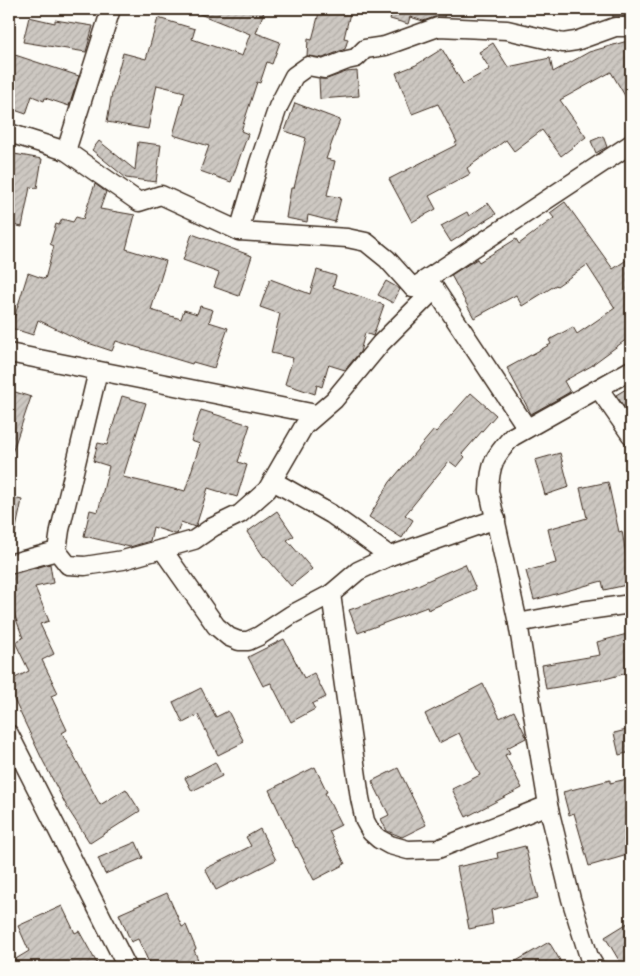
<svg xmlns="http://www.w3.org/2000/svg" width="640" height="976" viewBox="0 0 640 976" font-family="'Playpen Sans',sans-serif">
<style>
.building{fill:url(#building-hatch);stroke:#3b2a1e}
.lines{fill:none;stroke-linecap:round;stroke-linejoin:round}
.street-casing{stroke:#3b2a1e;stroke-width:21}
.street{stroke:#fdfcf7;stroke-width:18}
</style>
<defs>
<pattern id="building-hatch" width="6" height="6" patternUnits="userSpaceOnUse" patternTransform="scale(1.25)"><rect width="6" height="6" fill="#cdc8c2"/><path d="M-1 1l2-2M0 6l6-6M5 7l2-2" fill="none" stroke="#b1aca6"/></pattern>
</defs>
<rect width="100%" height="100%" fill="#fdfcf7"/>
<filter id="ink" filterUnits="userSpaceOnUse"><feTurbulence type="fractalNoise" baseFrequency=".02" numOctaves="2"/><feDisplacementMap in="SourceGraphic" scale="10" xChannelSelector="R" yChannelSelector="G"/><feConvolveMatrix kernelMatrix="1 2 1 2 8 2 1 2 1" color-interpolation-filters="sRGB"/></filter>
<g filter="url(#ink)">
<!-- building -->
<g class="building">
<polygon points="187,9 265,9 256,33 280,42 272,64 267,62 260,83 257,82 241,131 248,134 231,182 200,171 209,146 173,135 185,92 157,85 148,129 107,122 112,93 123,53 146,59 158,18 195,29 192,39 242,56 250,34"/>
<polygon points="320,9 351,9 344,38 348,39 345,49 323,58 307,56 308,39 312,40"/>
<polygon points="393,9 446,9 444,17 435,17 423,21 410,17 408,24 390,19"/>
<polygon points="612,9 631,9 631,16 613,17"/>
<polygon points="29,17 55,23 55,20 93,26 86,52 23,42"/>
<polygon points="631,40 631,106 611,72 560,100 586,137 561,156 542,130 514,151 506,140 467,168 470,174 429,196 436,209 412,222 389,179 456,145 455,143 457,142 438,104 412,114 396,73 416,65 442,49 463,84 490,69 479,52 493,43 508,67 550,58 553,72 589,52"/>
<polygon points="9,53 79,76 69,106 45,98 44,101 32,96 26,114 9,108"/>
<polygon points="357,71 359,96 320,99 319,79 327,79 346,72"/>
<polygon points="295,103 340,120 326,159 335,161 327,195 341,198 335,222 308,215 307,222 286,218 291,188 294,188 306,138 285,131"/>
<polygon points="603,136 607,147 596,153 591,141"/>
<polygon points="99,141 135,170 138,142 161,145 156,182 126,178 92,150"/>
<polygon points="9,153 42,159 37,188 30,187 22,227 9,224"/>
<polygon points="95,184 106,192 100,209 135,215 126,249 166,261 151,310 181,319 184,310 197,314 200,306 213,310 209,322 228,328 214,368 193,362 192,364 116,341 112,351 82,341 38,320 33,335 11,328 28,273 45,279 54,246 50,244 56,224 59,225 62,219 73,222 76,217 83,219"/>
<polygon points="565,202 613,269 631,257 631,336 593,364 593,365 564,381 570,392 531,414 507,368 551,344 549,340 573,327 577,334 615,308 587,265 557,286 556,285 522,306 516,295 474,318 451,275 477,259 479,262 516,239 519,244 554,218 550,213"/>
<polygon points="488,203 496,214 451,242 441,226 467,212 469,216"/>
<polygon points="192,234 252,256 239,296 214,287 219,273 183,260"/>
<polygon points="317,270 336,276 333,287 384,305 373,336 365,333 360,352 345,370 329,365 328,366 322,387 317,385 315,394 285,384 293,358 271,353 280,314 260,307 270,279 310,294"/>
<polygon points="386,281 400,289 393,303 378,295"/>
<polygon points="631,386 631,417 616,395"/>
<polygon points="9,390 31,397 11,456 9,456"/>
<polygon points="471,393 496,415 462,454 465,457 457,467 449,461 405,515 413,520 402,538 369,517 390,482 434,430 436,432"/>
<polygon points="122,396 146,403 123,477 178,490 178,489 185,491 200,444 191,441 201,410 250,425 238,462 247,465 237,497 208,488 196,526 195,527 181,522 177,534 175,534 153,527 150,541 130,547 84,536 90,510 98,512 109,466 93,461 98,443 107,445"/>
<polygon points="560,453 569,487 545,495 535,460"/>
<polygon points="608,482 619,532 622,531 631,584 604,590 602,581 534,600 526,571 556,563 548,529 587,518 580,488"/>
<polygon points="9,497 22,500 14,538 9,537"/>
<polygon points="277,511 294,536 287,540 312,569 291,586 265,556 264,557 247,532"/>
<polygon points="50,564 53,583 35,587 49,621 40,624 54,654 42,660 58,693 51,696 67,730 62,733 100,805 126,789 140,811 90,843 68,809 42,759 9,689 9,681 29,671 15,642 23,638 9,600 9,575"/>
<polygon points="465,564 476,589 428,610 427,607 358,633 349,610 402,592"/>
<polygon points="631,633 631,672 605,679 546,689 542,665 600,655 597,642"/>
<polygon points="284,639 304,678 314,673 326,697 312,704 315,709 291,722 271,683 263,686 248,657"/>
<polygon points="483,684 500,718 514,711 525,734 526,738 507,748 510,753 505,755 522,788 466,817 452,789 480,775 459,733 439,743 425,714"/>
<polygon points="201,688 216,717 228,711 244,742 218,755 198,715 183,723 173,702"/>
<polygon points="631,729 631,752 619,755 614,733"/>
<polygon points="215,762 222,776 192,791 185,778"/>
<polygon points="315,767 327,792 325,793 341,825 329,831 345,864 314,880 297,847 296,848 269,790"/>
<polygon points="398,768 426,825 402,837 387,831 381,819 389,815 372,781"/>
<polygon points="631,778 631,854 589,866 574,813 569,815 563,792 610,780 610,783"/>
<polygon points="260,829 276,860 216,890 205,869 251,846 246,837"/>
<polygon points="136,842 143,858 105,874 98,858"/>
<polygon points="525,846 538,898 491,910 493,924 469,929 457,867 498,858 497,853"/>
<polygon points="167,893 182,927 186,925 196,949 194,950 201,967 151,967 138,939 131,942 119,914"/>
<polygon points="62,906 75,933 79,931 99,967 9,967 9,963 29,951 18,926"/>
<polygon points="631,921 631,967 623,967 605,937"/>
<polygon points="549,942 561,962 551,967 506,967"/>
</g>
<g class="lines">
<defs>
<g id="street">
<polyline points="9,133 66,151 139,202 161,195 239,231 347,238 366,242 387,259 413,288 435,289 527,428"/>
<polyline points="66,151 111,9"/>
<polyline points="239,231 259,163 278,107 294,76 308,66 324,69 347,60 356,58 365,49 385,46 438,27 507,30 563,43 576,41 615,27 631,27"/>
<polyline points="413,288 631,144"/>
<polyline points="9,353 316,414"/>
<polyline points="98,371 60,530 57,551 68,565 85,566 123,560 194,540 213,527 240,514 267,490 304,426 334,400 381,343 435,289"/>
<polyline points="599,389 631,435"/>
<polyline points="273,481 331,514 390,556"/>
<polyline points="162,549 216,626 229,637 239,641 248,641 259,636 291,615 331,594 358,571 390,556 496,519"/>
<polyline points="9,564 57,551"/>
<polyline points="331,594 360,798 365,821 371,832 379,839 390,845 408,850 438,849 548,805"/>
<polyline points="518,623 581,611 631,604"/>
<polyline points="9,734 127,967"/>
<path d="M595,967L589,957L571,899L548,805L518,623L489,491C490,464 494,457 512,437L631,370"/>
</g>
</defs>
<!-- street casing -->
<use href="#street" class="street-casing"/>
<!-- street -->
<use href="#street" class="street"/>
</g>
</g>
<!-- margin -->
<rect width="640" height="976" fill="none" stroke="#fdfcf7" stroke-width="30"/>
<rect x="15" y="15" width="610" height="946" fill="none" stroke="#3b2a1e" stroke-width="2" filter="url(#ink)"/>
</svg>
